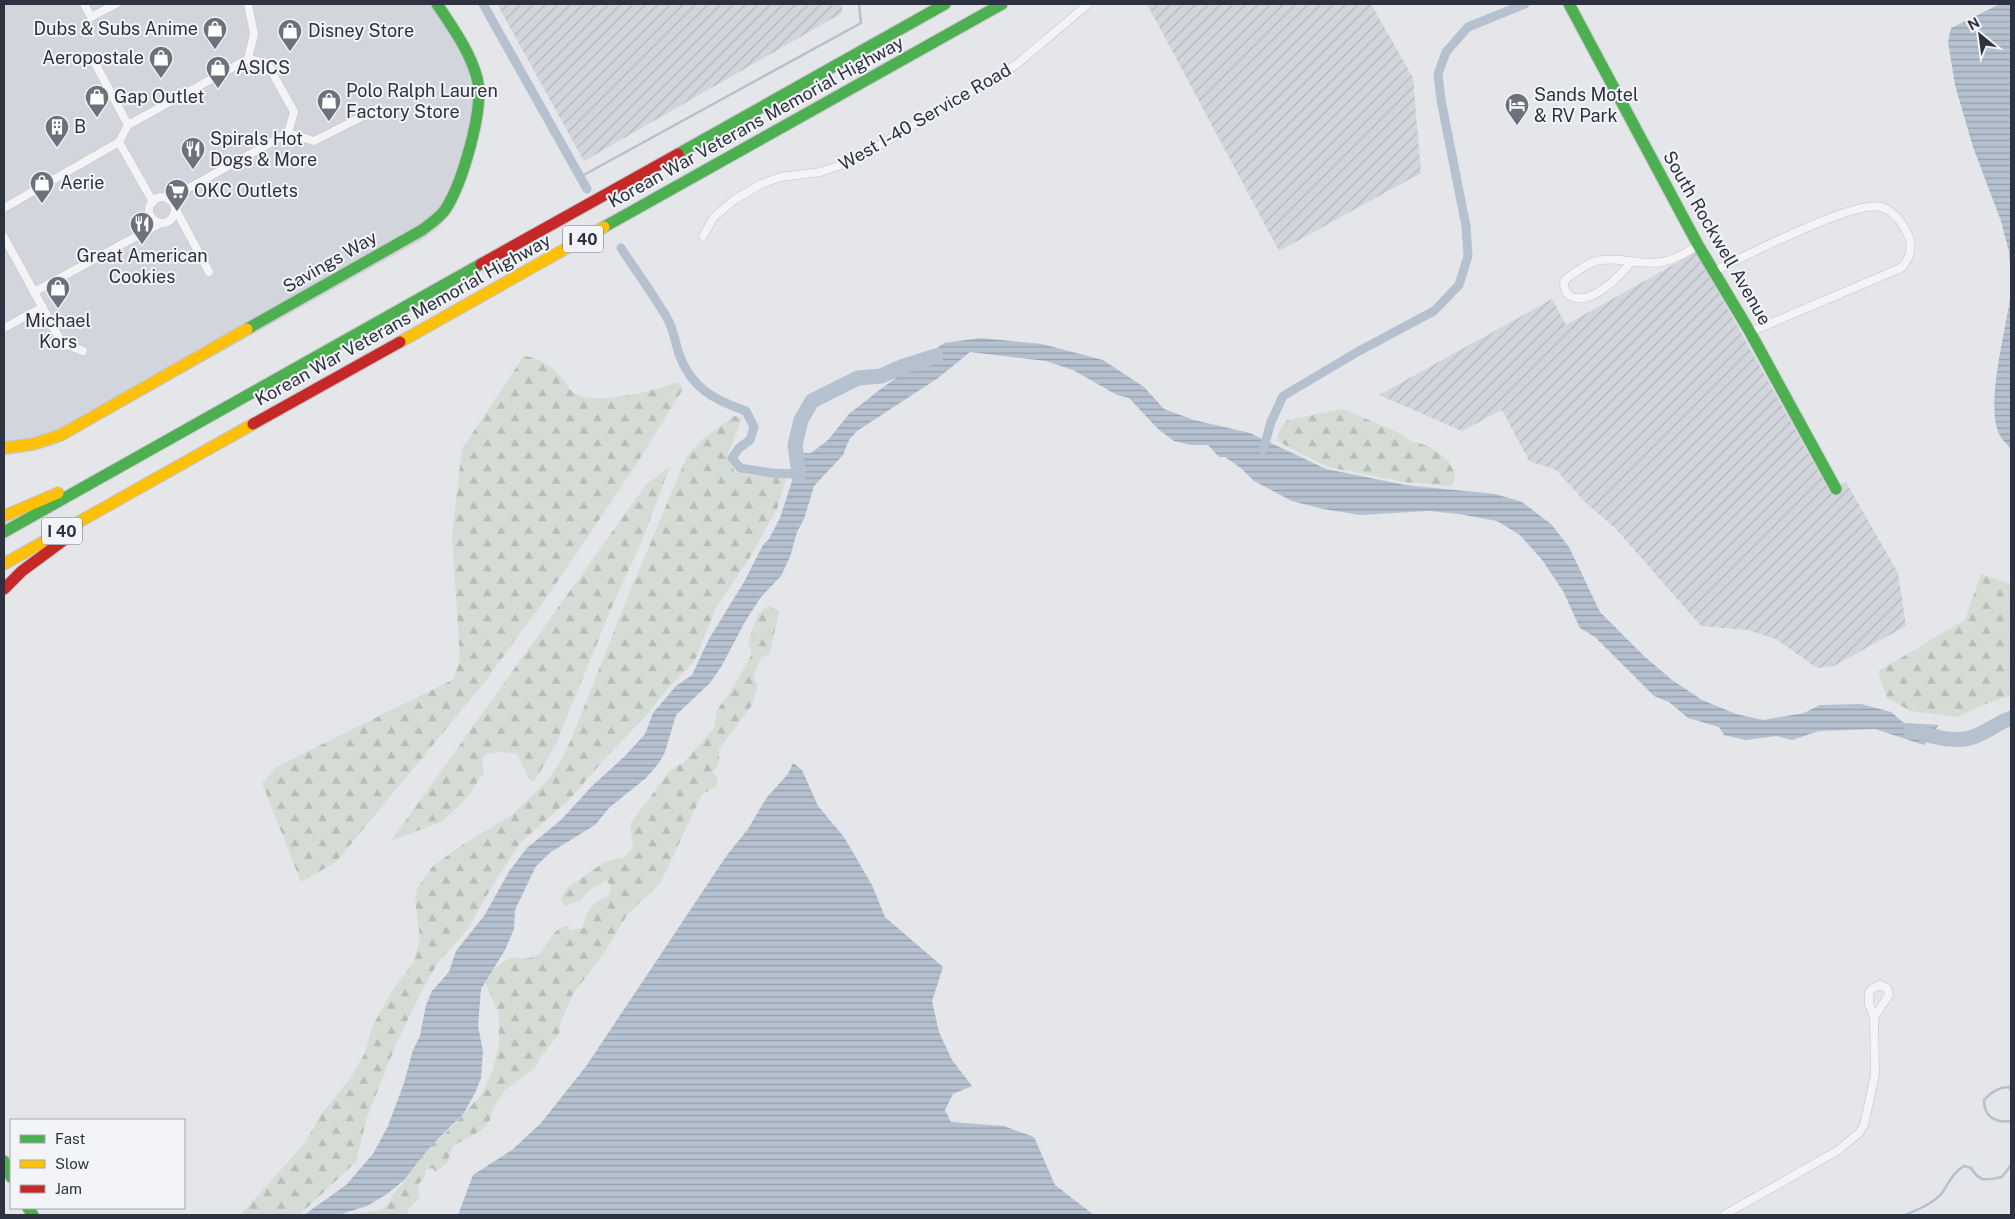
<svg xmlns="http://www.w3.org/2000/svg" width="2015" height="1219" viewBox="0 0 2015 1219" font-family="'Public Sans',sans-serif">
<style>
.built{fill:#d3d5dc}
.industrial{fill:url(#industrial-furrows)}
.forest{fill:url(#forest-firs)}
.water{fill:url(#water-rules)}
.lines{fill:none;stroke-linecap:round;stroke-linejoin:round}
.stream{stroke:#b6c1d0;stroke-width:2.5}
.canal{stroke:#b6c1d0;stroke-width:9}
.river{stroke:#b6c1d0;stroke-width:15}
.street-casing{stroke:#c3c4c7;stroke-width:9}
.fast-casing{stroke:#c3c4c7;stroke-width:13}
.slow-casing{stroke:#c3c4c7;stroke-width:13}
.jam-casing{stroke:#c3c4c7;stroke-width:13}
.street{stroke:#f4f4f6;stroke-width:8}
.fast{stroke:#4caf50;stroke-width:11}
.slow{stroke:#ffc107;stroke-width:11}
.jam{stroke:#c62828;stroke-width:11}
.labels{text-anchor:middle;stroke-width:4;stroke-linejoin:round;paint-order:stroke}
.shield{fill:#f3f4f7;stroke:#686c78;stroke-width:1}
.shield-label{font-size:16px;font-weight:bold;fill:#2d3241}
.poi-label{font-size:18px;fill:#2d3241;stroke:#f3f4f7;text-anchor:start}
.street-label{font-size:18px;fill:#2d3241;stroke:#f3f4f7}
</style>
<defs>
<pattern id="industrial-furrows" width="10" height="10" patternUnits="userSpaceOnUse" patternTransform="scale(1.25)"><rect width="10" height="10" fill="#d3d5dc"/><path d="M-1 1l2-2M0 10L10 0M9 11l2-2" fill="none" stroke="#b5b7be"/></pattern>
<pattern id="forest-firs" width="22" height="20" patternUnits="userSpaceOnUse" patternTransform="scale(1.25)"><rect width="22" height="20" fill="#d5dcd5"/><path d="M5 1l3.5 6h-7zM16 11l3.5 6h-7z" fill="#b7bdb8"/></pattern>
<pattern id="water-rules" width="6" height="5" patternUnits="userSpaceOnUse" patternTransform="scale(1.25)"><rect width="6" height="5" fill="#b6c1d0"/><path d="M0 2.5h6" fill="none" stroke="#949daa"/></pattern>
</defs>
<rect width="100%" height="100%" fill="#e4e6e9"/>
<!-- built -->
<polygon class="built" points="4,4 445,4 479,66 486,89 485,103 462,191 454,208 440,226 425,238 55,445 34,451 4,456"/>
<!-- industrial -->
<g class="industrial">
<polygon points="497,4 842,4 842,13 584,161"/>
<polygon points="1147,4 1371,4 1413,78 1421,173 1279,251"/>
<polygon points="1696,252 1829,490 1846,482 1898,573 1906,626 1834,666 1817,668 1776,639 1747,630 1701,626 1616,529 1586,503 1556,470 1529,461 1502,410 1462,431 1379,395 1552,299 1566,325"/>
</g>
<!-- forest -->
<g class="forest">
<path d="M524,356C541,358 554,367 564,381C567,385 570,390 574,393C598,406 653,391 678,382L683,389L632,471L551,591L484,683L336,862L301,882L262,783L276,767L454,679L460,658L452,536L462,449Z"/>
<polygon points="1343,409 1399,433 1411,441 1428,446 1443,456 1449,462 1455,474 1454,481 1451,486 1404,482 1328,467 1277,441 1279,431 1287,420"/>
<polygon points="734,416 742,417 727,457 735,472 751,475 787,477 777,509 752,554 716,608 694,662 668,688 645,717 601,763 569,800 520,843 494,883 467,930 439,961 421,992 397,1042 367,1117 356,1162 299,1215 240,1215 305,1143 322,1113 350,1079 365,1053 372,1027 392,991 414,961 420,937 415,901 417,889 432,867 462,845 512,815 547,781 560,762 571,740 622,611 687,456 701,440"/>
<polygon points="670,466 642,541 613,604 555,746 534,782 528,777 517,754 500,752 485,754 482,760 484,773 463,802 441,822 391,841 645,486"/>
<path d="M1981,574L2011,584V695L1980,706L1958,717L1911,711L1887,698L1878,671C1908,655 1935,636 1965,620Z"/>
<path d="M769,606L779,611L770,653L761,658L753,677L758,685L752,705L719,749V763L713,772L718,780L716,787L702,794L661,882L627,915L600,959L574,992L561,1021L559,1034L540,1058L536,1067L504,1091L492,1111L490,1120L482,1130L453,1146L447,1163L436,1172L432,1168L426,1170L425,1178L417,1185L420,1197L407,1211L408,1215H344L382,1210L390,1202L392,1195L403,1184L401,1172L406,1162L442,1137L482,1094L492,1072L499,1045V1014L484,980L489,971L512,957C554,966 541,929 568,926L571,930L583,928C587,911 591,903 608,896L611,886L606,880L588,891L580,901L565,906L561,899L567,888L606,861L625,857L633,847L630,824L671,769L684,762L715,727L716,712L735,684L752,654L748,642L758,614Z"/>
</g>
<!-- water -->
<g class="water">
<polygon points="2000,4 2011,4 2011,278 2009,252 2001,221 1973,147 1955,85 1948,42 1951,28"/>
<path d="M2011,291V449C2007,445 2002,440 1999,434C1985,401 2007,328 2011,291Z"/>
<polygon points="981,338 1042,344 1103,360 1144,387 1164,409 1194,420 1250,433 1326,469 1405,485 1495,494 1522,502 1551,524 1569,547 1600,612 1644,656 1672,680 1702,700 1736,714 1763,720 1804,713 1820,705 1861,704 1891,712 1904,723 1939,725 1924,745 1875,729 1819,731 1792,740 1776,736 1746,740 1724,735 1719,727 1688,718 1669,702 1654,696 1595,637 1580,628 1563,591 1543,561 1520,535 1497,521 1459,514 1429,511 1360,515 1323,509 1292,501 1254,481 1242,469 1225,457 1219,457 1208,445 1191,445 1174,441 1158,429 1129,398 1117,395 1073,370 1046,361 970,352 938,378 857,431 849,440 843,455 814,486 804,519 797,532 790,557 781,576 761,597 746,620 721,667 710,683 676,715 665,752 659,763 646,778 610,807 595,825 551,852 536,866 515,910 514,929 505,950 481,989 478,1026 483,1051 481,1078 475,1093 464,1113 429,1148 403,1181 387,1194 367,1206 338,1215 304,1215 346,1185 373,1154 388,1126 404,1083 413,1050 420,1036 426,1005 432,991 449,972 456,951 484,916 510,870 527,848 562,819 592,786 624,757 645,734 653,713 676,686 692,675 709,639 744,582 763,545 769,539 780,518 792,481 791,453 811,453 828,440 849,414 878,391 944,343"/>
<polygon points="793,763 802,770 818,806 844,837 872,885 885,917 943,967 932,1001 939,1032 952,1060 972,1086 953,1094 945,1110 951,1122 1004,1126 1034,1137 1055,1185 1094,1215 458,1215 473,1175 512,1150 541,1123 587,1065 727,855 748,829 767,797 788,774"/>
</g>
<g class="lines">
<!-- stream -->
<g class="stream">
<polyline points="580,177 861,23 859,4"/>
<path d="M2011,1090L2009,1087C1999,1087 1990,1093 1984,1100C1984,1117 1995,1123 2011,1121"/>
<path d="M1905,1215C1917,1210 1934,1203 1942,1193C1949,1183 1953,1172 1964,1166L1971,1168C1980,1183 1986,1180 2002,1177L2011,1165"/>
</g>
<!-- canal -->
<g class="canal">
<polyline points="483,4 587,189"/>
<path d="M621,248C636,271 653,294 667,318C674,330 675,342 679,354C691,388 714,400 746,411L754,427L750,440L739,448L732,458L740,468L772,473L799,474"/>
<polyline points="1263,450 1271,422 1283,396 1359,351 1434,311 1459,285 1468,256 1466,226 1441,100 1438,74 1446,52 1468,27 1525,4"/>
</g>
<!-- river -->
<g class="river">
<polyline points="799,474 795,445 801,420 812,401 858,378 881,376 904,366 936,356"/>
<path d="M1911,731C1931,735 1954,744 1973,737C1986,733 1997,723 2011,718"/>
</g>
<defs>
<g id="street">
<polyline points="84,4 91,17 116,4"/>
<polyline points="248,4 254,34 248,59 267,63 294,112 288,133"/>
<polyline points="96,65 128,125 248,59"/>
<polyline points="119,142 128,125"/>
<circle cx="162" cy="210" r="13"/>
<polyline points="169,199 288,133 314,141 377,109"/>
<polyline points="4,208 119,142 153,202"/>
<polyline points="175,208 209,272"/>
<polyline points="703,236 714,217 734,200 761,184 781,177 820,172 850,162 995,78 1017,64 1088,4"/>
<polyline points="4,237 62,343 83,351"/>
<path d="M1632,261C1620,276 1591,307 1570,296C1565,293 1564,288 1564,282L1567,278C1576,272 1590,261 1601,260C1622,257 1642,266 1663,262C1676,259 1687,252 1698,245"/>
<path d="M1714,271C1743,257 1856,199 1881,207C1894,210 1904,225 1909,237C1913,249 1909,260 1901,268L1750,332"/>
<polyline points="34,292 161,223"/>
<polyline points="4,328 43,307"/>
<polyline points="1724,1215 1837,1151 1859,1133 1864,1125 1875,1075 1874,1017 1869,1004 1869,993 1873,988 1880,985 1887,988 1889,995 1874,1017"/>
</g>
<g id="fast">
<polyline points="1569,4 1698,245 1750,332 1836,489"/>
<polyline points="678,154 945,4"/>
<polyline points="604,227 1002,4"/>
<path d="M247,329L422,230C430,224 439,218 445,210C462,184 485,108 477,78C470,51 452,27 437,4"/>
<polyline points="4,532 481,264"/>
<polyline points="4,1161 11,1177"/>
<polyline points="28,1208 33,1215"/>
</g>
<g id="slow">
<polyline points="400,342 604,227"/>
<polyline points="4,448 33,444 61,435 247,329"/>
<polyline points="4,516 58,493"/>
<polyline points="4,564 253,424"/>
</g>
<g id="jam">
<polyline points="481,264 678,154"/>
<polyline points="253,424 400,342"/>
<polyline points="4,589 22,571 72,534"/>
</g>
</defs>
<!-- street casing -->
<use href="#street" class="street-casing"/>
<!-- fast casing -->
<use href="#fast" class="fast-casing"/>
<!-- slow casing -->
<use href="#slow" class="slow-casing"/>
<!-- jam casing -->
<use href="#jam" class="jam-casing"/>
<!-- street -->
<use href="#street" class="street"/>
<!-- fast -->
<use href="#fast" class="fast"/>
<!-- slow -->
<use href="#slow" class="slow"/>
<!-- jam -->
<use href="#jam" class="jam"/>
</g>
<!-- icons -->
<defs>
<symbol id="shop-pin" viewBox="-11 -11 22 30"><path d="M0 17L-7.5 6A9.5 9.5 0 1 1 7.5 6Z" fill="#6d717c" stroke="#f3f4f7"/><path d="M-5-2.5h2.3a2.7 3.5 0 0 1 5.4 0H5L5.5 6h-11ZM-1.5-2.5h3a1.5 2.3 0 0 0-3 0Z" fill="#fff"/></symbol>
<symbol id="hotel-pin" viewBox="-11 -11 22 30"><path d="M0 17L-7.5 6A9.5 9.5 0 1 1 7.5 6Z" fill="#6d717c" stroke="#f3f4f7"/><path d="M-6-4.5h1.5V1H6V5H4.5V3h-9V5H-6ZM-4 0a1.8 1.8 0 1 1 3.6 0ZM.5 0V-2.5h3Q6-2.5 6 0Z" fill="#fff"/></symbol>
<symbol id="building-pin" viewBox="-11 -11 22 30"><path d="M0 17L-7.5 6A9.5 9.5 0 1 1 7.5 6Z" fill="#6d717c" stroke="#f3f4f7"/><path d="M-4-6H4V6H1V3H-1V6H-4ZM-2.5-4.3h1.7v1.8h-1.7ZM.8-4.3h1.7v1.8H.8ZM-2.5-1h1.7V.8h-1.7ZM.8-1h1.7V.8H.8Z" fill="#fff"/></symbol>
<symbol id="restaurant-pin" viewBox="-11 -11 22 30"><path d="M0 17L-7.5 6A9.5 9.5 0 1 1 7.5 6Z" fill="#6d717c" stroke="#f3f4f7"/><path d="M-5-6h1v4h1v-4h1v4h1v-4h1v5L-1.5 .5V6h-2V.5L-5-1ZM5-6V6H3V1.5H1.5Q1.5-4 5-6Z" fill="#fff"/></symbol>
<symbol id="supermarket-pin" viewBox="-11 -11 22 30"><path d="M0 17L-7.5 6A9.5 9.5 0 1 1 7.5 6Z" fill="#6d717c" stroke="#f3f4f7"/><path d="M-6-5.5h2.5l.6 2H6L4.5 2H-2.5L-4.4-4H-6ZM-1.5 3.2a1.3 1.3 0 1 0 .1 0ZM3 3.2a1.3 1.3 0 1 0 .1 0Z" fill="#fff"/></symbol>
</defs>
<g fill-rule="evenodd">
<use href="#shop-pin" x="201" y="15" width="28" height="38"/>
<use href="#shop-pin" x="276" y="17" width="28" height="38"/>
<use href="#shop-pin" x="147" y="44" width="28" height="38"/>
<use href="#shop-pin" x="204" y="54" width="28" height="38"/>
<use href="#shop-pin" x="83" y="83" width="28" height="38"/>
<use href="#shop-pin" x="315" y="87" width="28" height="38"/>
<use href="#hotel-pin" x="1503" y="91" width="28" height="38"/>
<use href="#building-pin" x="43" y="113" width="28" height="38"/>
<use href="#restaurant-pin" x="179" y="135" width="28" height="38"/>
<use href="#shop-pin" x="28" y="169" width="28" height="38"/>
<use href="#supermarket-pin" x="163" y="177" width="28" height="38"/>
<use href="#restaurant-pin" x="128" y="210" width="28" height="38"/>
<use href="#shop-pin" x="44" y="274" width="28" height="38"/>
</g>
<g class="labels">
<!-- shield labels -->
<g class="shield">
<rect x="563" y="225.5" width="40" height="27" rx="4"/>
<rect x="42" y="517.5" width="40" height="27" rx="4"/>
</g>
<g class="shield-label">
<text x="583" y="245">I 40</text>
<text x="62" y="537">I 40</text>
</g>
<!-- poi labels -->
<g class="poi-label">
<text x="198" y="35" text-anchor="end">Dubs &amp; Subs Anime</text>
<text x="308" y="37">Disney Store</text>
<text x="144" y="64" text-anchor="end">Aeropostale</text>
<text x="236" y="74">ASICS</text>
<text x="346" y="97">Polo Ralph Lauren<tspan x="346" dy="21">Factory Store</tspan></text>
<text x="1534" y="101">Sands Motel<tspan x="1534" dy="21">&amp; RV Park</tspan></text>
<text x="114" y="103">Gap Outlet</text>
<text x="74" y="133">B</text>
<text x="210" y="145">Spirals Hot<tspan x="210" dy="21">Dogs &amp; More</tspan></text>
<text x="60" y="189">Aerie</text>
<text x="194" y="197">OKC Outlets</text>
<text x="142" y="262" text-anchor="middle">Great American<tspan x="142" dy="21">Cookies</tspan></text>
<text x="58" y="327" text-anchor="middle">Michael<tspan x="58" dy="21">Kors</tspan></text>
</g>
<!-- street labels -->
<g class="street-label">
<text transform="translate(925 117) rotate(-30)" y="6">West I-40 Service Road</text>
<text transform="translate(756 122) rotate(-29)" y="6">Korean War Veterans Memorial Highway</text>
<text transform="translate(1717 238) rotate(60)" y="6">South Rockwell Avenue</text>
<text transform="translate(330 262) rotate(-30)" y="6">Savings Way</text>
<text transform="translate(403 320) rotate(-29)" y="6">Korean War Veterans Memorial Highway</text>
</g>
</g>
<!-- border -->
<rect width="2015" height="1219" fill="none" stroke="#2d3241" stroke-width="10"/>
<!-- legend -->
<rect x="10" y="1119" width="175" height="90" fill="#f3f4f7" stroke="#a4a6ae"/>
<rect x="20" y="1135" width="25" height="8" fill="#4caf50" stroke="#a4a6ae"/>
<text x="55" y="1144" font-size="15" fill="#2d3241">Fast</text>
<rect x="20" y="1160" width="25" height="8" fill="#ffc107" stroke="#a4a6ae"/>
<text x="55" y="1169" font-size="15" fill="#2d3241">Slow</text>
<rect x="20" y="1185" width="25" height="8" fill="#c62828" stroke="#a4a6ae"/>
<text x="55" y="1194" font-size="15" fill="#2d3241">Jam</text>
<!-- north arrow -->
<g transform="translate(1980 35) rotate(331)" stroke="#f3f4f7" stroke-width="4" paint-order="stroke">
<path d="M0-4L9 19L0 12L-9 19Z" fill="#2d3241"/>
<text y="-8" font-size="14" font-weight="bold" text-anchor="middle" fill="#2d3241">N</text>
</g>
</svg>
